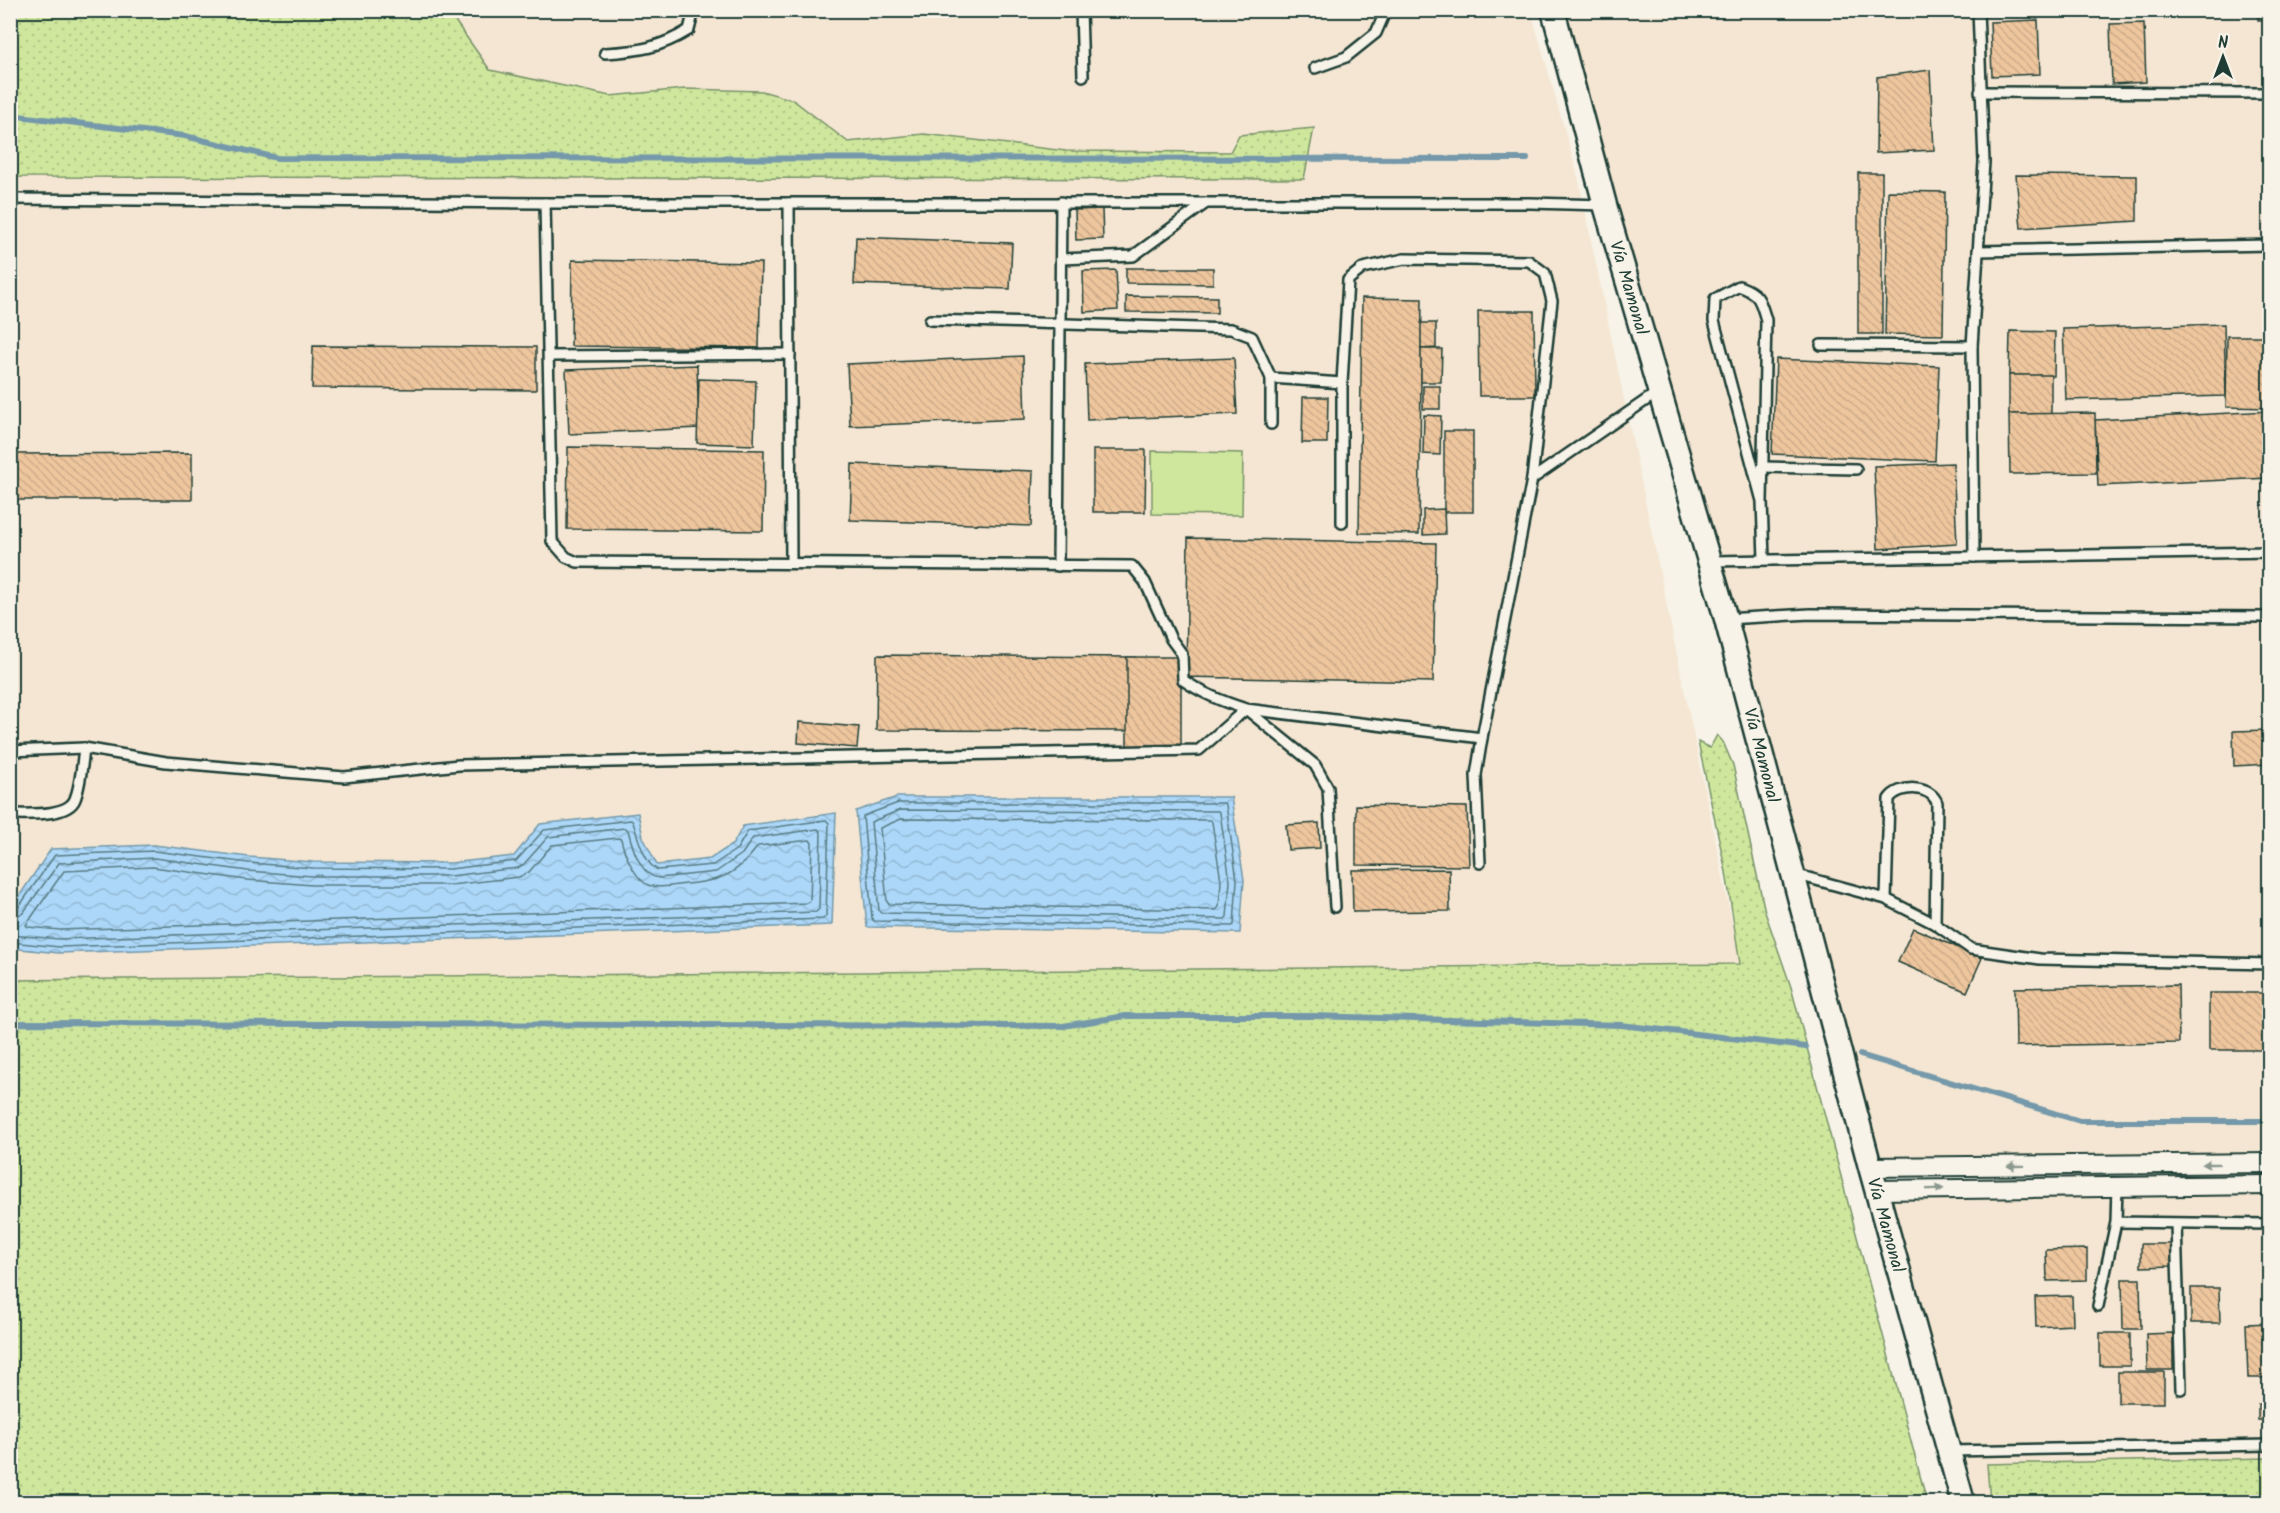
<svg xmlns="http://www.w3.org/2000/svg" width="2280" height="1513" viewBox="0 0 2280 1513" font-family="Kalam,sans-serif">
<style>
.built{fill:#f4e6d2}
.grass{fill:url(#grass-dots);stroke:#779268;stroke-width:1.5}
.pitch{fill:#cfe79d;stroke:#779268;stroke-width:1.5}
.water{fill:url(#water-waves);stroke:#7499aa;stroke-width:1.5}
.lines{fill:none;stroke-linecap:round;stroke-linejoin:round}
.shore{stroke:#577b82;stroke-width:1.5}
.stream{stroke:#7499aa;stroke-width:6}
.building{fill:url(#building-back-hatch);stroke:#1f3d34;stroke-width:1.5}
.service-casing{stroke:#1f3d34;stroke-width:14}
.minor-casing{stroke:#1f3d34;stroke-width:22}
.tertiary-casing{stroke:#1f3d34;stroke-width:27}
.service{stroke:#f7f3e8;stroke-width:9}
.minor{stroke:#f7f3e8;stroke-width:18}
.tertiary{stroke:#f7f3e8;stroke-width:22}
.oneway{fill:#8b988e}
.labels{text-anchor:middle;stroke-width:4.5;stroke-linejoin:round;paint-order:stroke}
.street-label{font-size:18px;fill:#1f3d34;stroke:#f7f3e8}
</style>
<defs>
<pattern id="grass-dots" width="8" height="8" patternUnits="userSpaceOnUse" patternTransform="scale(1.5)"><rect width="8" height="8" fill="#cfe79d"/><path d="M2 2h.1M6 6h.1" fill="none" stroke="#b1c788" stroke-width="1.8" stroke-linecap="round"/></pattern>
<pattern id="water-waves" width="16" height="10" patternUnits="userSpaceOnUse" patternTransform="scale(1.5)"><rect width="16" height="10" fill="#acd7f8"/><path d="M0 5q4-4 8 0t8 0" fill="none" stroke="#94b9d5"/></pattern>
<pattern id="building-back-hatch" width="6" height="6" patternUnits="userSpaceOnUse" patternTransform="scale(1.5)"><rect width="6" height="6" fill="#eec69e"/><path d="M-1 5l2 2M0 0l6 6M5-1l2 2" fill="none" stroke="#ccab89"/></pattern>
</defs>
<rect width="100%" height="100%" fill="#f7f3e8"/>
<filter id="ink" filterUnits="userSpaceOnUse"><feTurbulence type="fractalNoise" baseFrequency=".0167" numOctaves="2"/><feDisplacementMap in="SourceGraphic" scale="12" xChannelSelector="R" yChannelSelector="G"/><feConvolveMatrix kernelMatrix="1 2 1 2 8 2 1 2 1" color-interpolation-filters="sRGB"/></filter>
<g filter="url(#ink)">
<!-- built -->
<g class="built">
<polygon points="10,11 1531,11 1578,177 1741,964 11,980"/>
<polygon points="1561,11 2269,11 2269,1160 1875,1158"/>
<polygon points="2269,1188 2269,1502 1963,1502 1877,1190"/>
</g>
<!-- grass -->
<g class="grass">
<polygon points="11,10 455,11 453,18 490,70 610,96 685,89 762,91 793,100 848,142 924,134 1066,151 1230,152 1239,135 1314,128 1304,179 11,177"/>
<polygon points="1717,735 1723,742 1733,765 1765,912 1791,987 1927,1502 11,1502 11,980 1740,964 1726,872 1698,742 1710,748"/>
<polygon points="2269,1458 2269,1502 1990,1502 1987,1464"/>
</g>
<!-- pitch -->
<polygon class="pitch" points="1152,451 1243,453 1242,515 1152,514"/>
<!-- water -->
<g class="water">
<polygon points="897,797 1231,797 1244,880 1240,933 867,927 856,811"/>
<polygon points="638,813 643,837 657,865 710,859 733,844 743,826 836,813 832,925 59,953 11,948 11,908 51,849 154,845 249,857 313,862 450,863 514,856 540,824"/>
</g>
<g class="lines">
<!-- shore -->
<g class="shore">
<polygon points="898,803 1224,803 1226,805 1237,880 1234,925 1232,926 874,921 872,918 863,816"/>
<polygon points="900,810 1218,811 1220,813 1230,881 1227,917 1225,919 881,913 879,911 871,822"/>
<polygon points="901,819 1210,820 1212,822 1221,881 1219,907 1216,910 889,904 887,902 880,828"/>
<path d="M618,838L621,839C624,853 634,876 646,884C655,889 668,886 678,885C717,881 734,879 758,846L810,840L812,843L810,901L807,903L60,930L28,927L26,925L64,871L153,867L247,880L312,885H451L519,877L529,872L552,845Z"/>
<path d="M10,910L18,908L55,855L154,851L249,863L313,868L450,869L516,861L544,830L631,820L633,822C637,835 645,866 658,870L713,865L737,849L748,831L826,820L829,823L826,916L823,919L60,947L10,942"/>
<path d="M10,918L23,913L59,863L154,858L248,871L312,876H450L518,868L524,864L548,837L625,828L628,830C632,846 640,876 659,878L716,872L742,854L753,838L818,829L821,832L819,909L816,912L60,939L10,935"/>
</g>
<!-- stream -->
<g class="stream">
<polyline points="10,115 185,136 277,158 1527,159"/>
<polyline points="10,1028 21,1023 1063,1026 1125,1016 1313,1016 1621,1025 1806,1047"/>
<polyline points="1860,1055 2080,1121 2270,1121"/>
</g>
</g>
<!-- building -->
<g class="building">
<rect x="2258" y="10" width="12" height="10"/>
<polygon points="2038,20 2040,74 1992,76 1990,22"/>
<polygon points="2144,23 2146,82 2112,84 2110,24"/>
<polygon points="1930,70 1934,150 1876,153 1877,77"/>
<rect x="1858" y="173" width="24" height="161"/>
<polygon points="2016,175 2137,176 2137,221 2021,228"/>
<polygon points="1888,191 1945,192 1943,335 1885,334"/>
<polygon points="1102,209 1103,239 1076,240 1075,210"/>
<polygon points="856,237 1012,243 1010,289 854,284"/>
<polygon points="572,260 761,263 759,348 571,346"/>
<polygon points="1126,268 1213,268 1213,284 1126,283"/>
<polygon points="1116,270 1118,310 1084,312 1083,271"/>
<polygon points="1126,296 1217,297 1217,313 1126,312"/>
<polygon points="1362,298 1422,299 1419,534 1359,533"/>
<polygon points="1478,311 1534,311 1535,396 1479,396"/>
<polygon points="1421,323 1436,323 1436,348 1421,349"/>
<polygon points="2224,324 2226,396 2066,400 2063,329"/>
<polygon points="2010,331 2055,332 2054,376 2009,375"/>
<polygon points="2227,336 2270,336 2270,408 2226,407"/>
<polygon points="313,346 536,347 536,390 312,388"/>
<polygon points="1421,349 1442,349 1441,382 1421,382"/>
<polygon points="1023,356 1025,419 850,426 847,364"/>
<polygon points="1234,358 1237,414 1087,420 1085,364"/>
<polygon points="1776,359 1939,366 1935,461 1772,454"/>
<polygon points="697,365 699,428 569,434 566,370"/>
<rect x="2009" y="375" width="42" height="39"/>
<polygon points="699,379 756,381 754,445 697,443"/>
<rect x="1423" y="386" width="17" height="23"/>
<polygon points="1303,397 1328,397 1327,443 1302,443"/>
<polygon points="2270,411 2270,478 2098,486 2095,420"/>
<polygon points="2095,413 2096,473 2010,474 2009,414"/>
<polygon points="1424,415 1441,416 1440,455 1423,454"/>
<rect x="1444" y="431" width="29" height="81"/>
<polygon points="568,447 764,450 763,531 567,529"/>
<polygon points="1093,450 1146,450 1145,512 1093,512"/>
<polygon points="192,453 192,500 10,500 10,454"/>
<polygon points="1953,463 1957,544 1878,549 1874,466"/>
<polygon points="852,464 1033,471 1031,526 850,520"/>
<polygon points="1444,509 1445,534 1423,535 1423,510"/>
<polygon points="1188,538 1436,543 1433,682 1186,677"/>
<polygon points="877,655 1135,657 1135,731 876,730"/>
<rect x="1127" y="657" width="54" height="91"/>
<polygon points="799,722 859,727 857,748 798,743"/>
<polygon points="2270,730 2270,764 2234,766 2233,731"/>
<polygon points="1356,805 1467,807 1469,866 1356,865"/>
<polygon points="1319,823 1320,848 1288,850 1286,825"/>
<polygon points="1449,869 1450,911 1353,912 1352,870"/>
<polygon points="1913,928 1982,958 1967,992 1898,962"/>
<polygon points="2178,985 2179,1043 2016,1046 2015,988"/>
<rect x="2209" y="993" width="61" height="57"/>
<polygon points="2141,1244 2172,1244 2172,1266 2141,1267"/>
<polygon points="2087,1249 2087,1280 2047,1281 2046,1250"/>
<polygon points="2122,1279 2140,1279 2141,1329 2123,1329"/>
<polygon points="2191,1288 2219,1288 2220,1323 2191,1323"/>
<polygon points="2072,1296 2073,1325 2036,1327 2035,1297"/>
<polygon points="2270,1323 2270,1378 2248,1378 2246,1324"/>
<rect x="2100" y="1333" width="30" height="33"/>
<polygon points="2173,1333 2173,1370 2147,1370 2146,1334"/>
<rect x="2118" y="1372" width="46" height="31"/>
<rect x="2258" y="1404" width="12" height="16"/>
</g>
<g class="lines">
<defs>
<g id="service">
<polyline points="1081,10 1083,76"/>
<path d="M605,53C639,51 660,48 689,30L694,10"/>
<polyline points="1315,68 1346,57 1376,33 1386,10"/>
<polyline points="1980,92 2270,93"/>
<polyline points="10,199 545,203 1530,203 1605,205"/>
<path d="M545,203L552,541L566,557L577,562L1132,566L1145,582L1171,639L1182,654L1183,680C1203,694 1223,702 1246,709L1482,738L1532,479L1552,301L1545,273L1529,261L1404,259L1363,268L1348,280L1342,383V523"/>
<polyline points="789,203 791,563"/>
<polyline points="1978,251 2270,245"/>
<polyline points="1061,259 1133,256 1206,203"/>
<polyline points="930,320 1231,329 1252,337 1271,378 1342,383"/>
<polyline points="1821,345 1972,346"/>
<polyline points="549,356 790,354"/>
<polyline points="1271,378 1271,424"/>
<polyline points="1762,467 1856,469"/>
<polyline points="1532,479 1658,392"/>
<path d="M1762,501L1766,320C1760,300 1760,294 1739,286L1715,299L1714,321L1762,501L1764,559"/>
<polyline points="1974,557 1972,346 1984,162 1978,10"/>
<polyline points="1711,561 2270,552"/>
<polyline points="1058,566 1061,202"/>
<polyline points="1726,619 1810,614 2270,617"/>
<polyline points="10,751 84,748 166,762 344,777 459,765 1199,750 1246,709 1315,765 1328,788 1335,907"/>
<path d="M10,814C27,814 68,817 75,799C81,784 82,764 84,748"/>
<polyline points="1480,863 1476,775 1482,738"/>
<polyline points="1794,874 1886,899 1935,924 1971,949 2040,959 2270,964"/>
<path d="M1886,899L1889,799C1899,784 1931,785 1937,803L1935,924"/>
<polyline points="2117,1186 2116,1222 2270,1224"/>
<polyline points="2176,1224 2181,1389"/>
<polyline points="2098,1306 2116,1222"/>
<polyline points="1950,1451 2270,1445"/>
</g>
<g id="minor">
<polyline points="1870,1167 2270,1163"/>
<polyline points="1877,1190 2270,1185"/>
</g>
<g id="tertiary">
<path id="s1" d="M1553,10L1605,205L1726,619L1870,1167L1963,1502"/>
</g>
</defs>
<!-- service casing -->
<use href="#service" class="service-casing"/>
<!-- minor casing -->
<use href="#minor" class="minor-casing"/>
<!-- tertiary casing -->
<use href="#tertiary" class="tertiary-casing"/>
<!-- service -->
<use href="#service" class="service"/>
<!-- minor -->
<use href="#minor" class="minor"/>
<!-- tertiary -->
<use href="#tertiary" class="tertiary"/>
</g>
<!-- one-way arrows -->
<defs><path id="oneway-solid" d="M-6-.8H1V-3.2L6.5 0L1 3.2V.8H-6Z" transform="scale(1.5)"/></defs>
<g class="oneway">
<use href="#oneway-solid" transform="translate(2211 1164) rotate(179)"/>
<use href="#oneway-solid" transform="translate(2016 1166) rotate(179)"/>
<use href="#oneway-solid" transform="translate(1935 1189) rotate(-1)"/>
</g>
</g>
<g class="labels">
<!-- street labels -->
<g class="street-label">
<text dy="6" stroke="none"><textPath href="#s1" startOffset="288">Vía Mamonal</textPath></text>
<text dy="6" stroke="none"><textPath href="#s1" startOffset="774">Vía Mamonal</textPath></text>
<text dy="6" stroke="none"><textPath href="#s1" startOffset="1260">Vía Mamonal</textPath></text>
</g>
</g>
<!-- margin -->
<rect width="2280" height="1513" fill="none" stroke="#f7f3e8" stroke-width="36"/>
<rect x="18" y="18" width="2244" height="1477" fill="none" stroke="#1f3d34" stroke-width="2" filter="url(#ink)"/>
<!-- north arrow -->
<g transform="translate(2223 57)" stroke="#f7f3e8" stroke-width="4.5" paint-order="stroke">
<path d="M0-4.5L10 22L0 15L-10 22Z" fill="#1f3d34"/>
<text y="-9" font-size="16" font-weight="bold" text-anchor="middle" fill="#1f3d34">N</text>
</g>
</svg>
